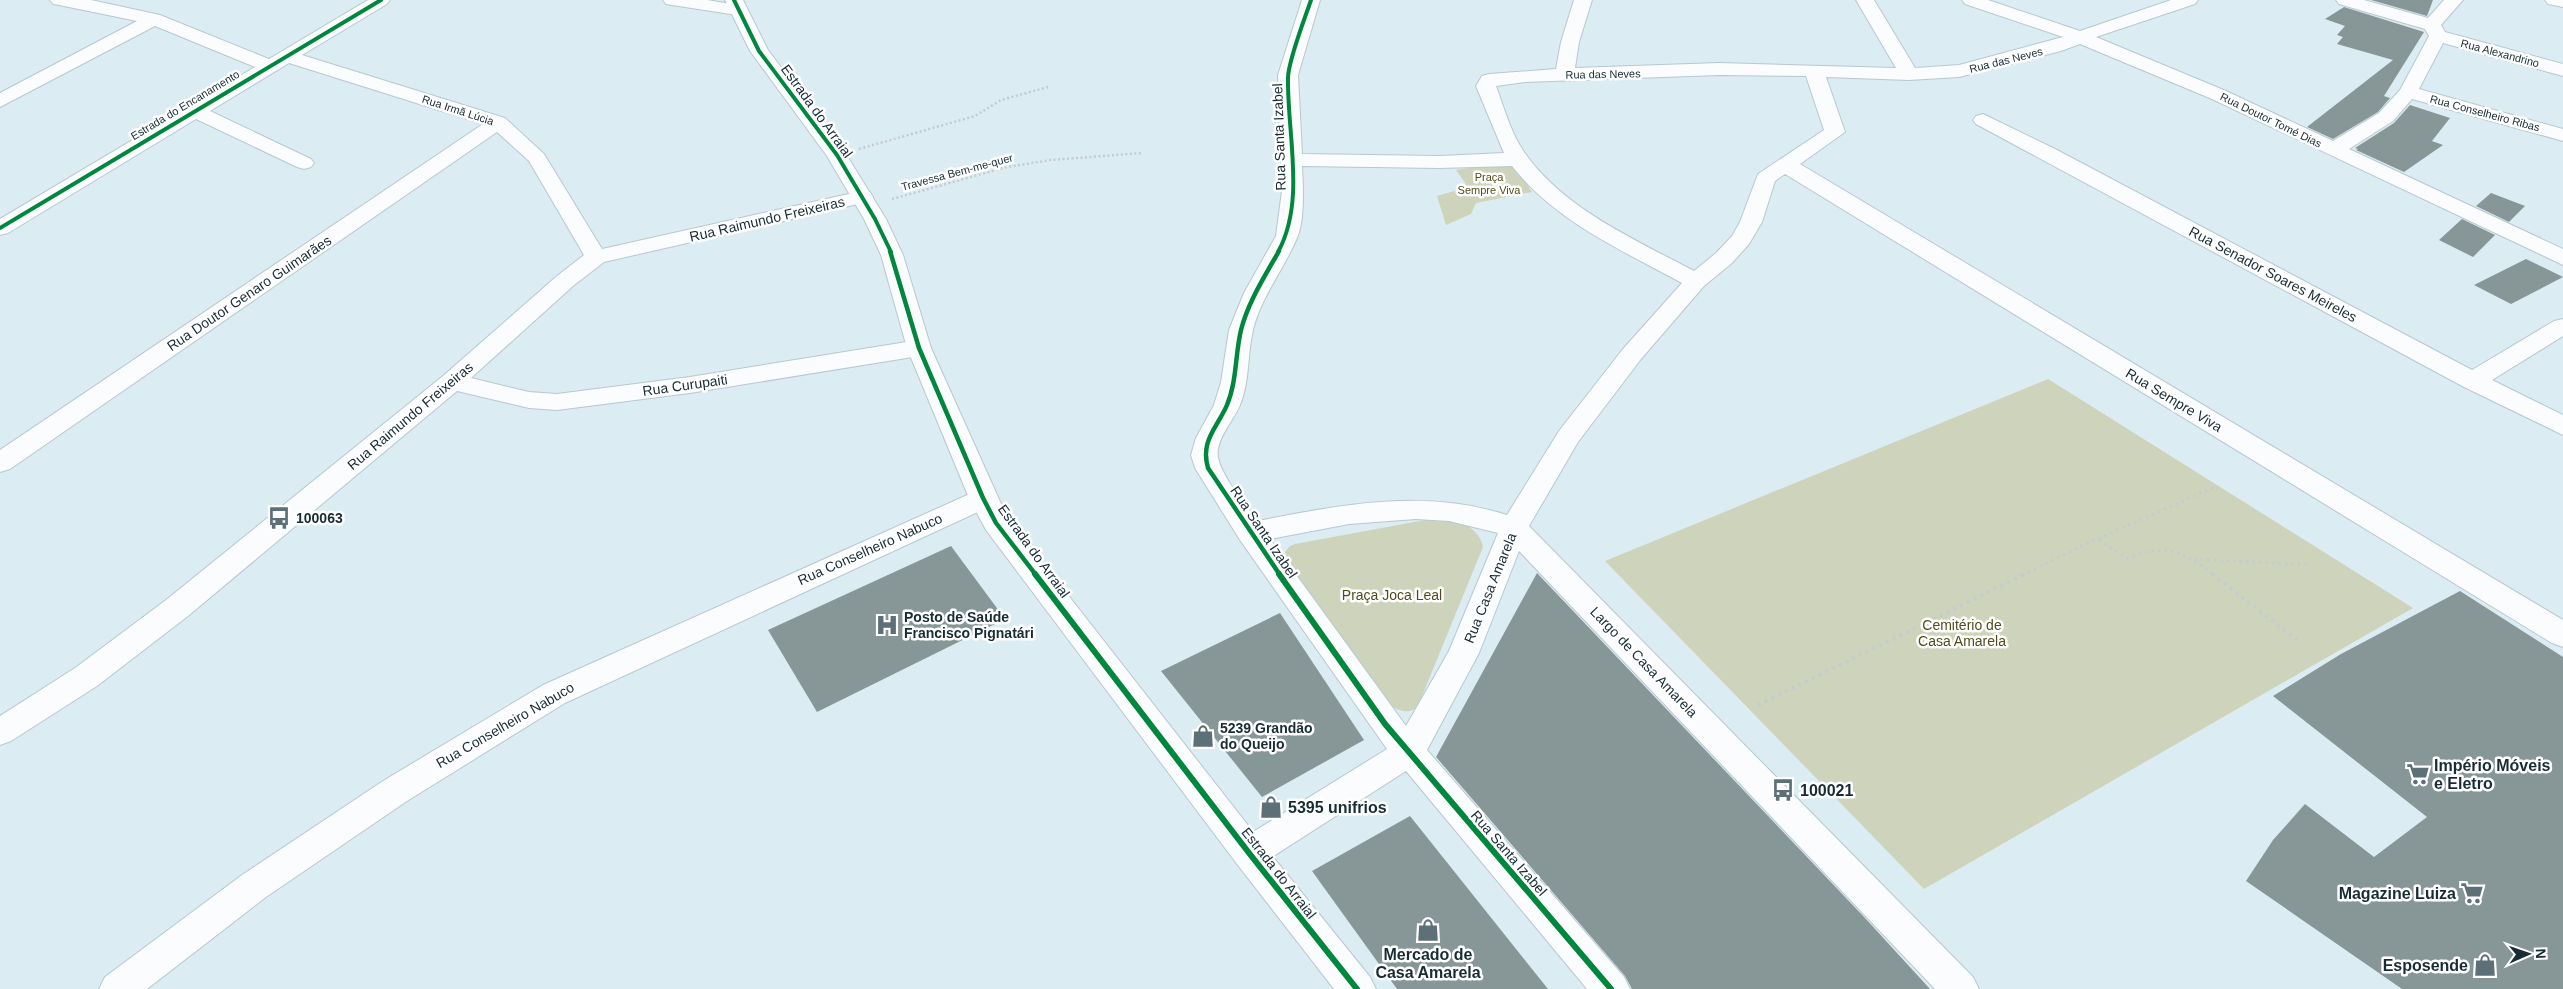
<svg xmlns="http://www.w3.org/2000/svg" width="2563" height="989" viewBox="0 0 2563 989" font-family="Arial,sans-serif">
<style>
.green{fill:#ced4bb}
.building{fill:#879696}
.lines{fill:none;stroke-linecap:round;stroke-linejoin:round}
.minor-casing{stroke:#b7c8d0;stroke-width:2}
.major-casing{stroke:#b7c8d0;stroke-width:2}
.path-far2{stroke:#c4cccf;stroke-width:2.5;stroke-dasharray:2 2.5;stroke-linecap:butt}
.path-far1{stroke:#c4cccf;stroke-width:3;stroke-dasharray:2.5 4;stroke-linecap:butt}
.path{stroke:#c4cccf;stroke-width:4;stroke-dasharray:3 4.5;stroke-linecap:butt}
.minor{fill:#fafcfd;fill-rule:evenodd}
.major{fill:#fafcfd;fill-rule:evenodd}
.cycleway-far2-casing{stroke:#fff;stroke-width:6}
.cycleway-far1-casing{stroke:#fff;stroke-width:8}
.cycleway-casing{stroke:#fff;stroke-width:9}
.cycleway-far2{stroke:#00873e;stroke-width:4}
.cycleway-far1{stroke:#00873e;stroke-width:4.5}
.cycleway{stroke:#00873e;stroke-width:6}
.labels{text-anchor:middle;stroke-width:5;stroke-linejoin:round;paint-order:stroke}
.far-street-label{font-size:11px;fill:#182c34;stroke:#fff}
.far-park-label{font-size:11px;fill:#514d1b;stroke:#fff}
.street-label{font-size:14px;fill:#182c34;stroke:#fff}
.poi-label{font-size:14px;font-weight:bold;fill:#182c34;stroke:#fff;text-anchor:start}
.park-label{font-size:14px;fill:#514d1b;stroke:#fff}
.near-poi-label{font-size:16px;font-weight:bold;fill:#182c34;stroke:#fff;text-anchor:start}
</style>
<rect width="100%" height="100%" fill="#dcecf3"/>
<!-- green -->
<g class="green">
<polygon points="1513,161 1532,192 1476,203 1471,214 1446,225 1437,196 1468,187 1456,170"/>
<polygon points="2048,379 2413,608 1924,889 1605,561"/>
<path d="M1436,518C1456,517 1479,527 1483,547L1418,706C1410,715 1398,711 1390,705L1291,568L1285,552L1290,546L1295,544Z"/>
</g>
<!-- building -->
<g class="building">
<polygon points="2371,0 2433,0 2427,16"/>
<polygon points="2344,7 2424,32 2384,96 2390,98 2378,112 2333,139 2307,127 2393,60 2337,44 2343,37 2337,35 2345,26 2325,19"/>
<polygon points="2410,105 2450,118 2432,141 2443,145 2404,172 2356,150 2358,149 2355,148 2394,123"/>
<polygon points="2491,193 2525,206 2509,222 2476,206"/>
<polygon points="2462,219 2495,235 2473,257 2439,240"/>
<polygon points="2526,259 2563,277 2511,304 2474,285"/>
<polygon points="951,546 1005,619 817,712 768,630"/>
<polygon points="1537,573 1865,918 1930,989 1632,989 1625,976 1436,757"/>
<polygon points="2460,591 2563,657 2563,989 2402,989 2246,881 2273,840 2305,804 2374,857 2427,817 2273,696 2341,654"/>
<polygon points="1280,613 1364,740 1262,797 1161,671"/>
<polygon points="1410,816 1548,989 1397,989 1312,871"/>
</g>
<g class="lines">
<defs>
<g id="minor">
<polygon points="50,0 91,0 160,15 269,59 368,0 390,0 387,4 302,55 505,118 544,154 602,249 862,191 870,192 873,197 870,202 862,203 604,262 573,286 471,378 529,392 557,394 690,377 919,340 928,343 931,348 928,353 919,356 690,393 557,410 529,408 457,391 188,616 97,686 11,741 0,745 0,716 75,668 166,600 443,376 557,276 584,255 529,161 497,132 10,469 0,472 0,450 483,124 289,63 210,111 311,159 314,163 311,167 304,169 297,167 196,119 8,233 0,235 0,219 255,67 155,26 0,107 0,93 137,21 59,5 53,4"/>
<polygon points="663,0 707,0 743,6 746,10 743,14 737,15 672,5 666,4"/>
<path d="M1302,0H1320L1298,75L1302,154L1439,156L1504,153L1476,86L1482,76L1489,74L1556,69L1561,42L1574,0H1592L1579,42L1575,68L1719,63L1896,68L1856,0H1874L1915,68L1959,65L2063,37L1965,4L1962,0H1988L2080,31L2171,0H2198L2195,4L2096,37L2226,91L2333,141L2379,113L2400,90L2429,36L2425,29L2339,4L2336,0H2364L2428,18L2444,0H2463L2441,25L2445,32L2563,64V76L2443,43L2419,89L2563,129V141L2412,99L2393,121L2349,149L2563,249V265L2212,99L2080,44L2061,51L1959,77L1909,80L1826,77L1845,132L1800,164L2563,620V647L2552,643L1785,174L1775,181L1762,222L1749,244L1732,263L1704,286L1641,359L1578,442L1529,526L1973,977L1979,989H1935L1519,551L1479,653L1427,750L1624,977L1630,989H1587L1406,771L1261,864L1249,868L1237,864L1232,853L1237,842L1387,749L1240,540L1195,468L1191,455L1196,438L1214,405L1221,382L1229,330L1244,293L1276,236L1282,191L1278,75ZM1719,75L1806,76L1824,130L1758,174L1740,222L1732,236L1716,253L1694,271C1634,239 1564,209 1524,152C1511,133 1504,108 1496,86L1525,82ZM1302,166L1439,168L1512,166C1555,221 1621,250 1682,283L1623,349L1559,431L1507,515C1424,488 1341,505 1257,521C1246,505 1221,476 1218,457C1215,440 1234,420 1240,405C1250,381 1247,355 1253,330C1261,297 1284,269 1297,238C1305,220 1303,186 1302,166ZM1416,519L1449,521L1498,533L1449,651L1406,726L1270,539L1349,524Z"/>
<polygon points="2545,0 2563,0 2563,7 2548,4"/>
<polygon points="1983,114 2057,150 2472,370 2554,321 2563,319 2563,336 2492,380 2563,415 2563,435 2464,387 1976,124 1973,120 1976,116"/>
<polygon points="983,488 993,491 997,498 993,505 565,703 407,801 266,897 147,989 99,989 105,977 242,875 383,781 543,685"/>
</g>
<polygon id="major" points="725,0 743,0 768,50 844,151 886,219 903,255 931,348 1007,517 1261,842 1370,977 1376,989 1334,989 1237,864 986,530 969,498 907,348 881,255 864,219 827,156 750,51"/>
</defs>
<!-- minor casing -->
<use href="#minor" class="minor-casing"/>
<!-- major casing -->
<use href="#major" class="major-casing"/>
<!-- path-far2 -->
<g class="path-far2">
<polyline points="859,149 975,116 1001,100 1048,87"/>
<polyline points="892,199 1007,167 1051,160 1142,153"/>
</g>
<!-- path-far1 -->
<g class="path-far1">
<path d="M2099,540L2127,558C2167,544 2181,550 2214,575"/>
<polyline points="2194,559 2311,565"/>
<polyline points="2022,575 2088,543 2215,487"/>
</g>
<!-- path -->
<g class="path">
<polyline points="2212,574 2301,643"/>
<polyline points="1758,705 2025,574"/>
</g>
<!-- minor -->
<use href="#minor" class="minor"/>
<!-- major -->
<use href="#major" class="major"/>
<defs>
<g id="cycleway-far2">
<polyline points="734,0 759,51 837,155 875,219 891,252"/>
<polyline points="0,228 381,0"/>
<path d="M1278,252C1306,201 1287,134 1288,78C1288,61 1305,18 1311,0"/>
</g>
<g id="cycleway-far1">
<polyline points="890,251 919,348 983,498 996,523 1036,575"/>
<path d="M1279,251C1265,276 1248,302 1241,330C1235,355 1237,381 1227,405C1217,428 1200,441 1208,468L1280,575"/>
</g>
<g id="cycleway">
<polyline points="1035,574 1249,853 1357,989"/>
<polyline points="1279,574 1385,724 1611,989"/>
</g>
</defs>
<!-- cycleway-far2 casing -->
<use href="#cycleway-far2" class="cycleway-far2-casing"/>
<!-- cycleway-far1 casing -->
<use href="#cycleway-far1" class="cycleway-far1-casing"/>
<!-- cycleway casing -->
<use href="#cycleway" class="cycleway-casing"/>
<!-- cycleway-far2 -->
<use href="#cycleway-far2" class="cycleway-far2"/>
<!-- cycleway-far1 -->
<use href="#cycleway-far1" class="cycleway-far1"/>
<!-- cycleway -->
<use href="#cycleway" class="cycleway"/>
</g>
<!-- icons -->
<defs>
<symbol id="bus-bare" viewBox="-9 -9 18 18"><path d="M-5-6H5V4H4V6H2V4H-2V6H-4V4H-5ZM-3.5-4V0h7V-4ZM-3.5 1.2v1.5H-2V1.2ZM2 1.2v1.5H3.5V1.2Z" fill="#5d6f77" stroke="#fff" stroke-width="2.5" paint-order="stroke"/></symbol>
<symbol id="hospital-bare" viewBox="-9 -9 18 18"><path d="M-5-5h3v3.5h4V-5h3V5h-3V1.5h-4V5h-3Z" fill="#5d6f77" stroke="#fff" stroke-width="2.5" paint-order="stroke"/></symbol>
<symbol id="shop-bare" viewBox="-9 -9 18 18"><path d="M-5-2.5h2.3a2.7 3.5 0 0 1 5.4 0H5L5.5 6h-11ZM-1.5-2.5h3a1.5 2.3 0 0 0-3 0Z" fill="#5d6f77" stroke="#fff" stroke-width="2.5" paint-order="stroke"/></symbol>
<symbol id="supermarket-bare" viewBox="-9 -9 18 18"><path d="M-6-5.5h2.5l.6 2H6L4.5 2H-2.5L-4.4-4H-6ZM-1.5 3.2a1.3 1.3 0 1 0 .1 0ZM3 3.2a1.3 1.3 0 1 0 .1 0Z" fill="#5d6f77" stroke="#fff" stroke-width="2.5" paint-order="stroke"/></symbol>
</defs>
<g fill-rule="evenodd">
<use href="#bus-bare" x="263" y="502" width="32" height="32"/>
<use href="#hospital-bare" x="871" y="609" width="32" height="32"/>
<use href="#shop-bare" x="1187" y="720" width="32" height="32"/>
<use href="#supermarket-bare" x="2402" y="758" width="32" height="32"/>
<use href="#bus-bare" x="1767" y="774" width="32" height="32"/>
<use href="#shop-bare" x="1255" y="791" width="32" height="32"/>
<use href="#supermarket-bare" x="2456" y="877" width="32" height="32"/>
<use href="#shop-bare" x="1412" y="914" width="32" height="32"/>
<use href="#shop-bare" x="2469" y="949" width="32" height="32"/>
</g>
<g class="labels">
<!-- far-street labels -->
<g class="far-street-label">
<text transform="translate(2500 53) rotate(15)" y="4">Rua Alexandrino</text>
<text transform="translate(2006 60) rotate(-14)" y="4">Rua das Neves</text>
<text transform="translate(1603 74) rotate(-1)" y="4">Rua das Neves</text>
<text transform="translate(185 105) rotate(-31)" y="4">Estrada do Encanamento</text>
<text transform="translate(458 110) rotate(18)" y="4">Rua Irmã Lúcia</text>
<text transform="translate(2485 113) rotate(15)" y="4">Rua Conselheiro Ribas</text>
<text transform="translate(2271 120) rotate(26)" y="4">Rua Doutor Tomé Dias</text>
<text transform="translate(957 172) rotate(-15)" y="4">Travessa Bem-me-quer</text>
</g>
<!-- far-park labels -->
<g class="far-park-label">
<text x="1489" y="181">Praça<tspan x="1489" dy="13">Sempre Viva</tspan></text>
</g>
<!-- street labels -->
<g class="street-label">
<text transform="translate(817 111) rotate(54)" y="5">Estrada do Arraial</text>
<text transform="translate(1279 137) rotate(-92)" y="5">Rua Santa Izabel</text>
<text transform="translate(767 219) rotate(-13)" y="5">Rua Raimundo Freixeiras</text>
<text transform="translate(2273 274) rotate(28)" y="5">Rua Senador Soares Meireles</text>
<text transform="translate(249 293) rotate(-34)" y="5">Rua Doutor Genaro Guimarães</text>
<text transform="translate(685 385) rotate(-8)" y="5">Rua Curupaiti</text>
<text transform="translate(2174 400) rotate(31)" y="5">Rua Sempre Viva</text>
<text transform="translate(410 416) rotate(-40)" y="5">Rua Raimundo Freixeiras</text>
<text transform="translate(1264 532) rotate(56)" y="5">Rua Santa Izabel</text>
<text transform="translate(870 549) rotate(-24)" y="5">Rua Conselheiro Nabuco</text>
<text transform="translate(1034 551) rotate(54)" y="5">Estrada do Arraial</text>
<text transform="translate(1490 588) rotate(-68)" y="5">Rua Casa Amarela</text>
<text transform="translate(1644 662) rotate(46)" y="5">Largo de Casa Amarela</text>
<text transform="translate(505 725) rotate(-30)" y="5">Rua Conselheiro Nabuco</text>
<text transform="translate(1509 853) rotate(49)" y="5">Rua Santa Izabel</text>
<text transform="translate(1279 873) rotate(52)" y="5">Estrada do Arraial</text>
</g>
<!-- poi labels -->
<g class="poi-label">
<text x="296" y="523">100063</text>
<text x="904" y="622">Posto de Saúde<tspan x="904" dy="16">Francisco Pignatári</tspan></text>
<text x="1220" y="733">5239 Grandão<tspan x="1220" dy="16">do Queijo</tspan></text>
</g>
<!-- park labels -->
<g class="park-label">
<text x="1392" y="600">Praça Joca Leal</text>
<text x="1962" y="630">Cemitério de<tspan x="1962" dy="16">Casa Amarela</tspan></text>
</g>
<!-- near-poi labels -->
<g class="near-poi-label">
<text x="2434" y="771">Império Móveis<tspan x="2434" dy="18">e Eletro</tspan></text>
<text x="1800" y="796">100021</text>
<text x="1288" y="813">5395 unifrios</text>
<text x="2456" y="899" text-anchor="end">Magazine Luiza</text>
<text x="1428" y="960" text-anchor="middle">Mercado de<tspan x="1428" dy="18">Casa Amarela</tspan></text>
<text x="2468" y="971" text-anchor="end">Esposende</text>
</g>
</g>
<!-- north arrow -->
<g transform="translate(2528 954) rotate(88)" stroke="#ffffff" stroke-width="4" paint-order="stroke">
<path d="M0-4L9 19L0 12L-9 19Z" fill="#182c34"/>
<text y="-8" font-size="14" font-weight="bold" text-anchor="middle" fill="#182c34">N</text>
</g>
</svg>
